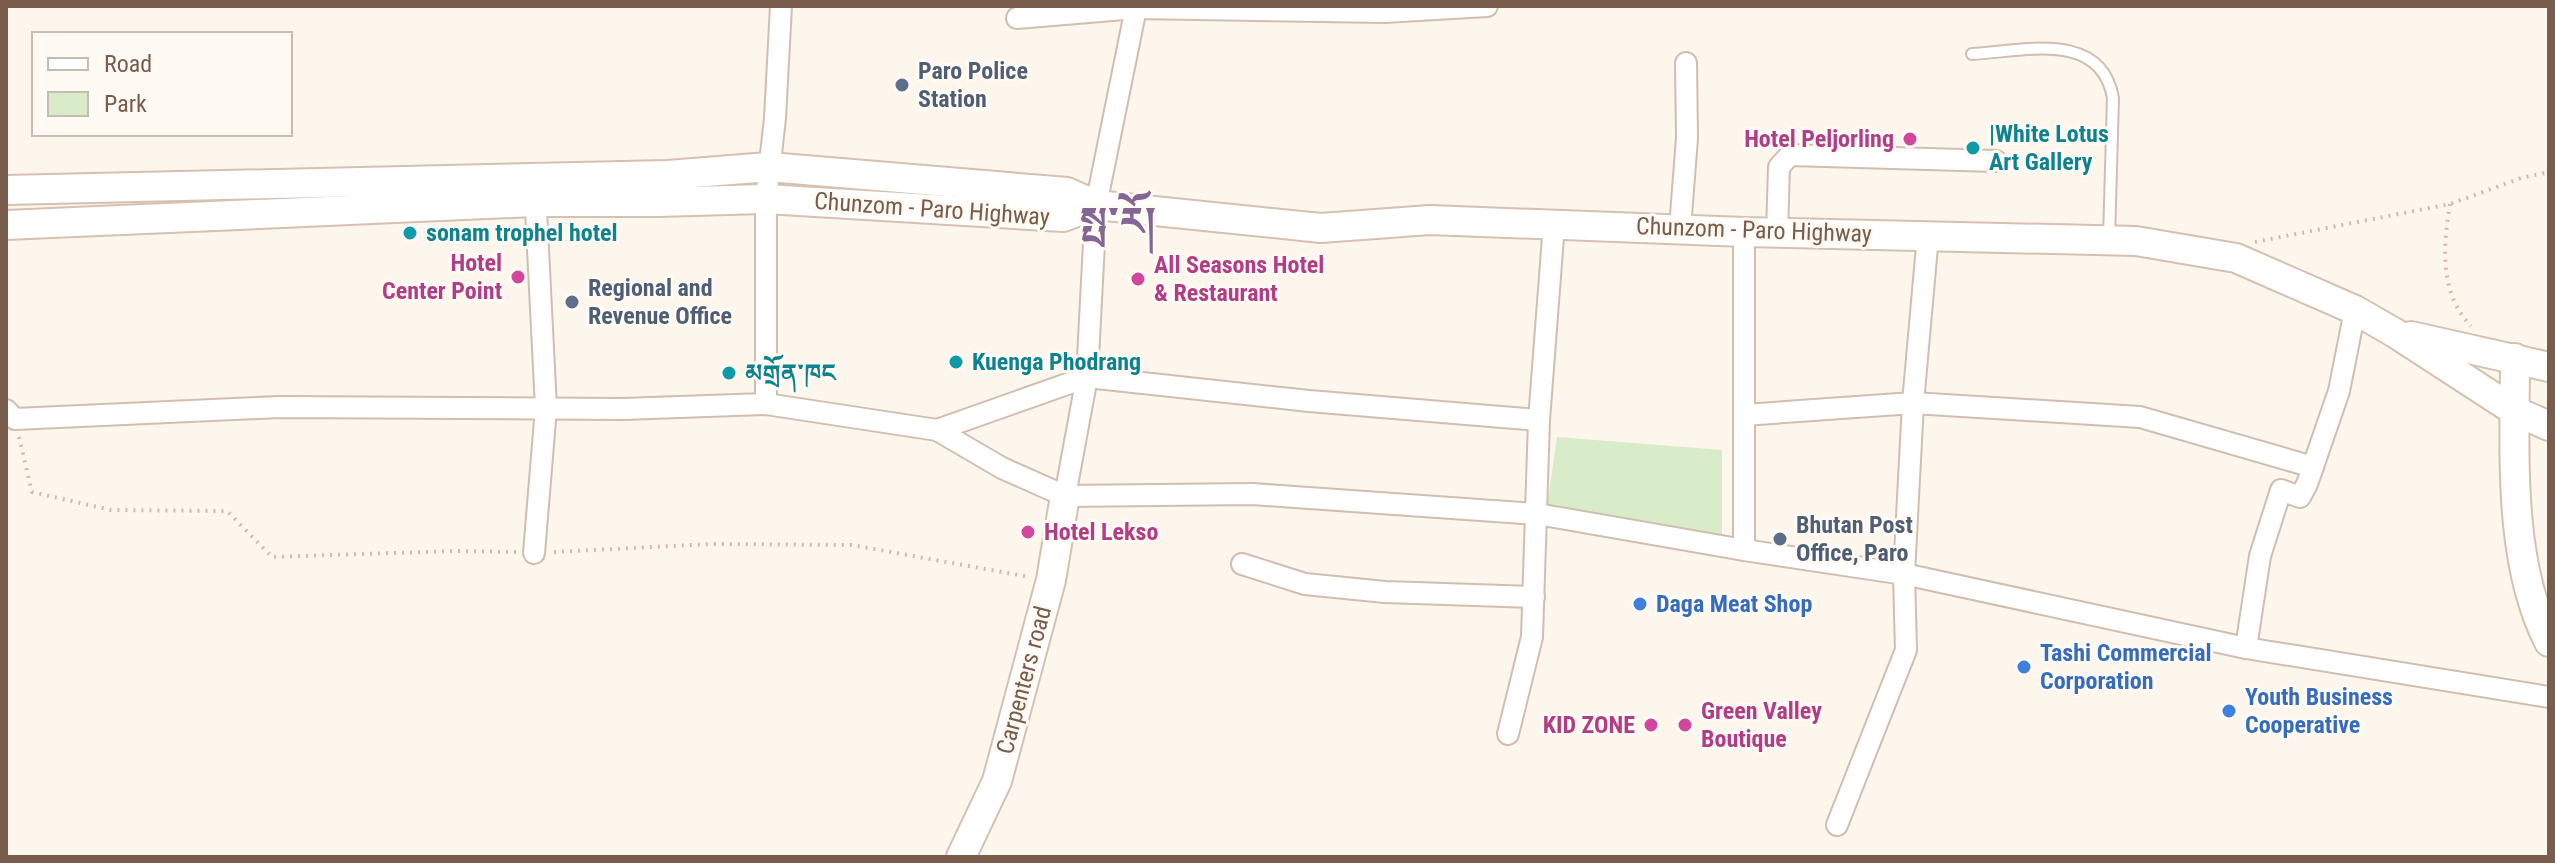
<svg xmlns="http://www.w3.org/2000/svg" width="2555" height="863" viewBox="0 0 2555 863" font-family="'Roboto Condensed','Noto Serif Tibetan',sans-serif">
<style>
.green{fill:#d8ecc9}
.lines{fill:none;stroke-linecap:round;stroke-linejoin:round}
.lane-casing{stroke:#d1beb0;stroke-width:14}
.street-casing{stroke:#d1beb0;stroke-width:24}
.secondary-casing{stroke:#d6c0b0;stroke-width:32}
.path{stroke:#d9b8a5;stroke-width:4;stroke-dasharray:2 6;stroke-linecap:butt}
.lane{stroke:#fff;stroke-width:10}
.street{stroke:#fff;stroke-width:20}
.secondary{stroke:#fff;stroke-width:28}
.service-dot{fill:#5c6f8a;stroke:#fffaf3;stroke-width:3}
.hotel-dot{fill:#d1479c;stroke:#fffaf3;stroke-width:3}
.culture-dot{fill:#0f9aa8;stroke:#fffaf3;stroke-width:3}
.shop-dot{fill:#3f7fe0;stroke:#fffaf3;stroke-width:3}
.labels{text-anchor:middle;stroke-width:6;stroke-linejoin:round;paint-order:stroke}
.service-label{font-size:24px;font-weight:bold;fill:#4e5e75;stroke:#fffaf3;text-anchor:start}
.culture-label{font-size:24px;font-weight:bold;fill:#0d838f;stroke:#fffaf3;text-anchor:start}
.hotel-label{font-size:24px;font-weight:bold;fill:#b23c85;stroke:#fffaf3;text-anchor:end}
.street-label{font-size:24px;fill:#7a5c4d;stroke:#fffaf3}
.shop-label{font-size:24px;font-weight:bold;fill:#366cbe;stroke:#fffaf3;text-anchor:start}
.town-label{font-size:40px;font-weight:bold;fill:#846695;stroke:#fffaf3}
</style>
<rect width="100%" height="100%" fill="#fdf6ec"/>
<!-- green -->
<polygon class="green" points="1557,437 1722,450 1722,535 1547,507"/>
<g class="lines">
<defs>
<path id="lane" d="M1972,54C2024,51 2101,30 2113,98L2109,239"/>
<g id="street">
<polyline points="1017,18 1136,8 1384,12 1487,6"/>
<polyline points="1680,228 1687,138 1686,63"/>
<polyline points="1777,233 1779,167 1790,155 1996,161"/>
<polyline points="766,404 766,199 775,118 781,6"/>
<polyline points="6,410 15,419 279,407 623,409 766,404 937,430 1002,468 1065,496 1252,494 1537,514 1744,550 1904,574 2246,648 2549,697"/>
<polyline points="1744,415 1913,403 2140,417 2313,467"/>
<polyline points="937,430 1087,377 1309,401 1539,420"/>
<polyline points="1065,496 1087,377 1096,205 1136,8"/>
<polyline points="1744,550 1744,232"/>
<polyline points="534,553 546,408 535,190"/>
<polyline points="1242,564 1305,584 1385,592 1534,597"/>
<polyline points="2246,648 2260,556 2281,490 2300,497 2307,484 2339,391 2355,310"/>
<polyline points="1508,734 1532,637 1539,420 1554,224"/>
<polyline points="1837,825 1906,650 1904,574 1913,403 1928,235"/>
</g>
<g id="secondary">
<polyline points="6,190 668,175 769,167 1067,192 1096,205 1321,228 1430,220 1744,232 2136,241 2236,258 2355,310 2395,333 2515,411 2549,426"/>
<polyline points="6,225 535,202 658,202 766,199 1063,217 1096,205"/>
<polyline points="2411,336 2549,367"/>
<path d="M2515,358C2515,448 2507,560 2549,642"/>
<polyline points="961,857 997,781 1051,580 1065,496"/>
</g>
</defs>
<!-- lane casing -->
<use href="#lane" class="lane-casing"/>
<!-- street casing -->
<use href="#street" class="street-casing"/>
<!-- secondary casing -->
<use href="#secondary" class="secondary-casing"/>
<!-- path -->
<g class="path">
<path d="M2450,204C2443,246 2439,293 2471,326"/>
<polyline points="2255,242 2450,204 2521,178 2549,172"/>
<polyline points="19,437 32,492 111,510 227,511 272,557 455,551 517,552"/>
<polyline points="554,552 711,544 852,545 1030,577"/>
</g>
<!-- lane -->
<use href="#lane" class="lane"/>
<!-- street -->
<use href="#street" class="street"/>
<!-- secondary -->
<use href="#secondary" class="secondary"/>
</g>
<!-- markers -->
<g class="service-dot">
<circle cx="902" cy="85" r="8"/>
<circle cx="572" cy="302" r="8"/>
<circle cx="1780" cy="539" r="8"/>
</g>
<g class="hotel-dot">
<circle cx="1910" cy="139" r="8"/>
<circle cx="518" cy="277" r="8"/>
<circle cx="1138" cy="279" r="8"/>
<circle cx="1028" cy="532" r="8"/>
<circle cx="1651" cy="725" r="8"/>
<circle cx="1685" cy="725" r="8"/>
</g>
<g class="culture-dot">
<circle cx="1973" cy="148" r="8"/>
<circle cx="410" cy="233" r="8"/>
<circle cx="956" cy="362" r="8"/>
<circle cx="729" cy="373" r="8"/>
</g>
<g class="shop-dot">
<circle cx="1640" cy="604" r="8"/>
<circle cx="2024" cy="667" r="8"/>
<circle cx="2229" cy="711" r="8"/>
</g>
<g class="labels">
<!-- service labels -->
<g class="service-label">
<text x="918" y="79">Paro Police<tspan x="918" dy="28">Station</tspan></text>
<text x="588" y="296">Regional and<tspan x="588" dy="28">Revenue Office</tspan></text>
<text x="1796" y="533">Bhutan Post<tspan x="1796" dy="28">Office, Paro</tspan></text>
</g>
<!-- culture labels -->
<g class="culture-label">
<text x="1989" y="142">|White Lotus<tspan x="1989" dy="28">Art Gallery</tspan></text>
<text x="426" y="241">sonam trophel hotel</text>
<text x="972" y="370">Kuenga Phodrang</text>
<text x="745" y="381">མགྲོན་ཁང</text>
</g>
<!-- hotel labels -->
<g class="hotel-label">
<text x="1894" y="147">Hotel Peljorling</text>
<text x="502" y="271">Hotel<tspan x="502" dy="28">Center Point</tspan></text>
<text x="1154" y="273" text-anchor="start">All Seasons Hotel<tspan x="1154" dy="28">&amp; Restaurant</tspan></text>
<text x="1044" y="540" text-anchor="start">Hotel Lekso</text>
<text x="1701" y="719" text-anchor="start">Green Valley<tspan x="1701" dy="28">Boutique</tspan></text>
<text x="1635" y="733">KID ZONE</text>
</g>
<!-- street labels -->
<g class="street-label">
<text transform="translate(932 209) rotate(4)" y="8">Chunzom - Paro Highway</text>
<text transform="translate(1754 230) rotate(2)" y="8">Chunzom - Paro Highway</text>
<text transform="translate(1024 680) rotate(-75)" y="8">Carpenters road</text>
</g>
<!-- shop labels -->
<g class="shop-label">
<text x="1656" y="612">Daga Meat Shop</text>
<text x="2040" y="661">Tashi Commercial<tspan x="2040" dy="28">Corporation</tspan></text>
<text x="2245" y="705">Youth Business<tspan x="2245" dy="28">Cooperative</tspan></text>
</g>
<!-- town labels -->
<g class="town-label">
<text x="1118" y="235">སྤ་རོ།</text>
</g>
</g>
<!-- border -->
<rect width="2555" height="863" fill="none" stroke="#7a5c4d" stroke-width="16"/>
<!-- legend -->
<rect x="32" y="32" width="260" height="104" fill="#fffaf3" stroke="#cabbb1" stroke-width="2"/>
<rect x="48" y="58" width="40" height="12" fill="#ffffff" stroke="#cabbb1" stroke-width="2"/>
<text x="104" y="72" font-size="24" fill="#7a5c4d">Road</text>
<rect x="48" y="92" width="40" height="24" fill="#d8ecc9" stroke="#cabbb1" stroke-width="2"/>
<text x="104" y="112" font-size="24" fill="#7a5c4d">Park</text>
</svg>
